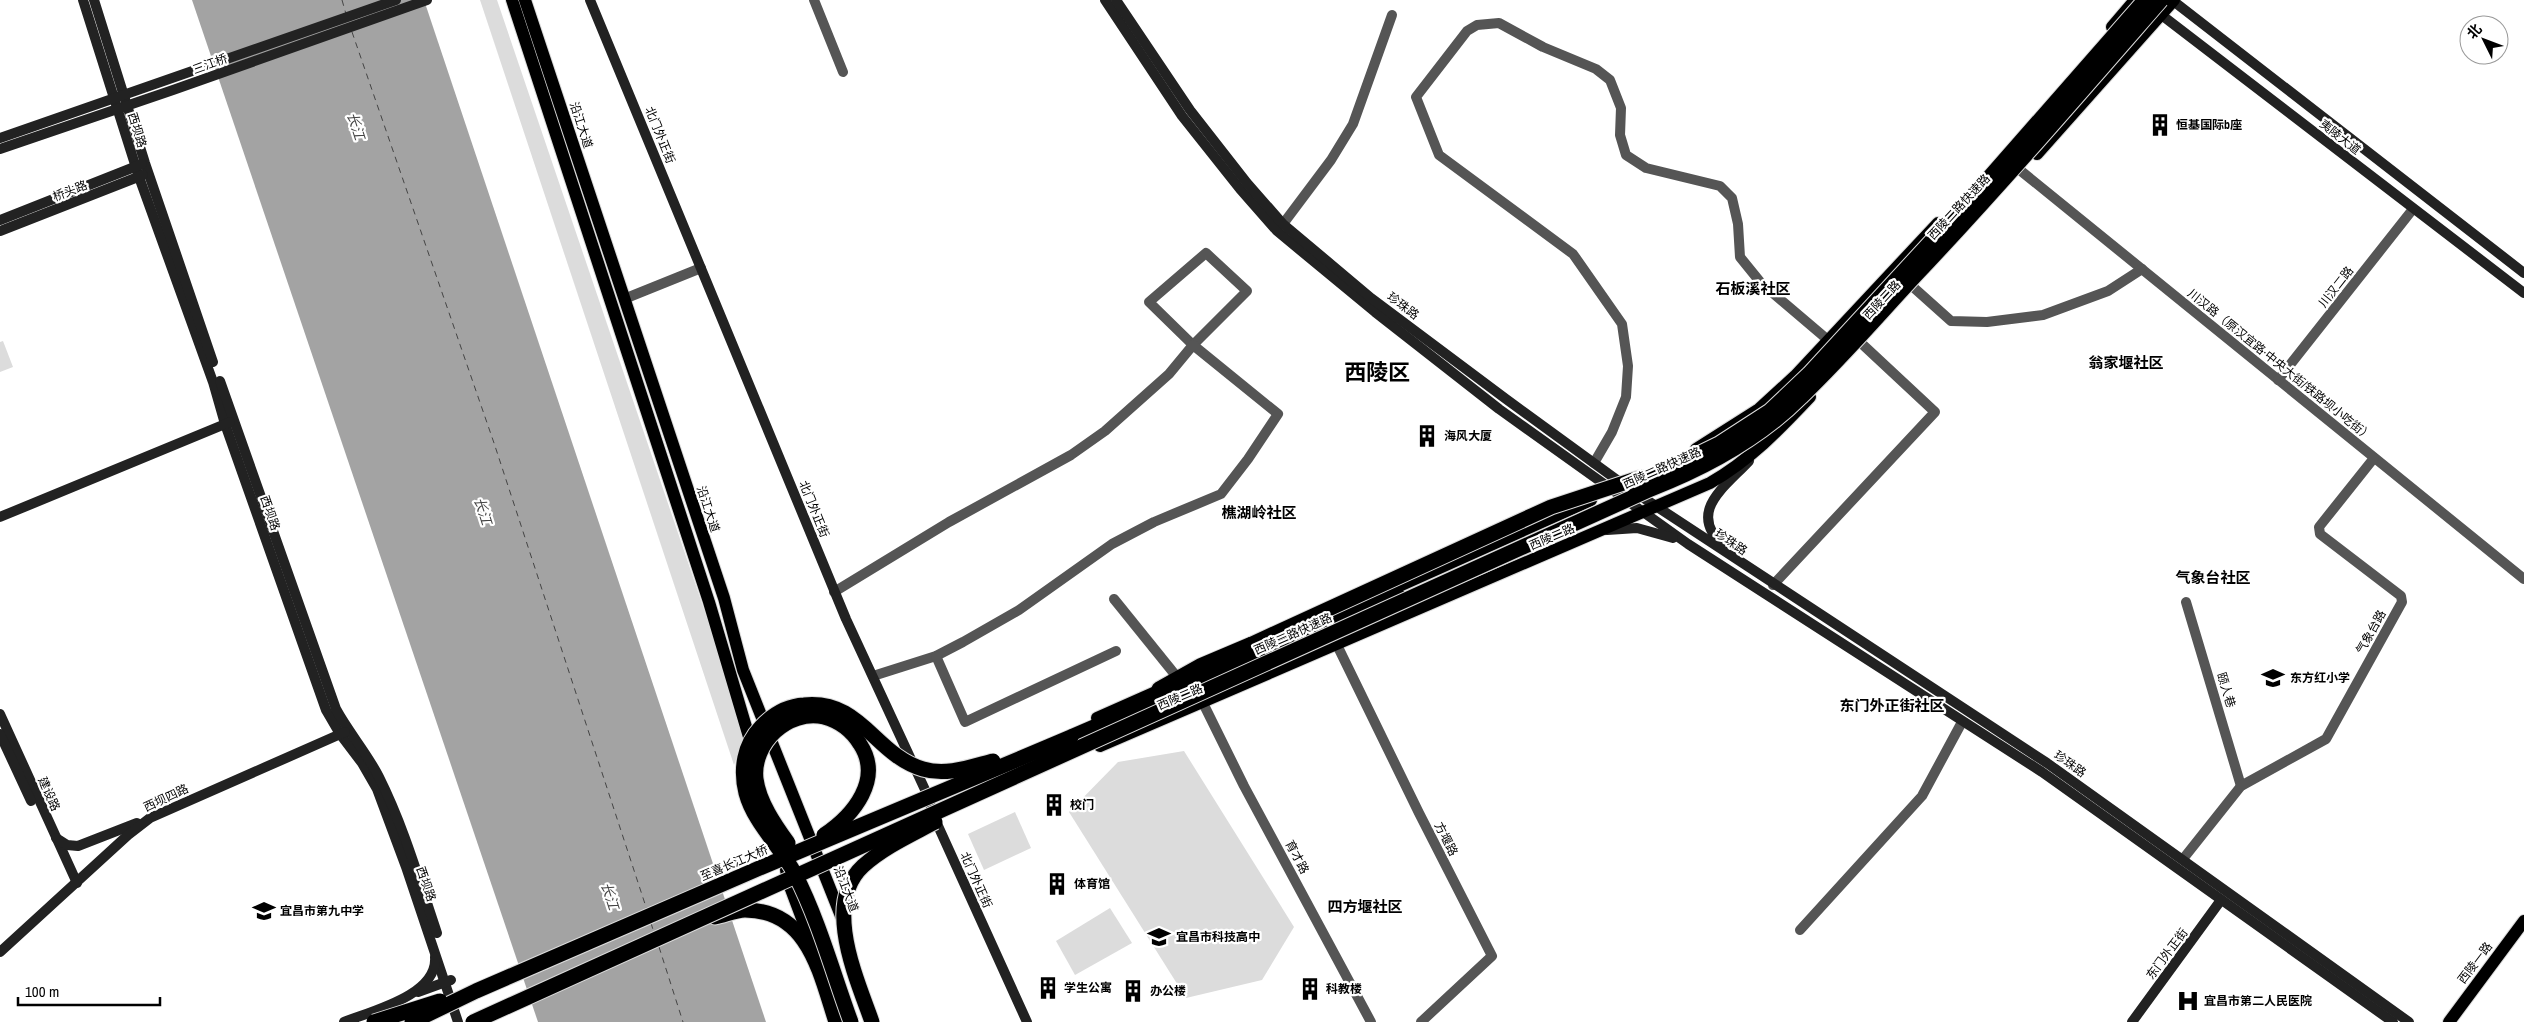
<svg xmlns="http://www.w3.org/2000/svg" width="2524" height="1022" viewBox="0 0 2524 1022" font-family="'Archivo Narrow','Noto Sans SC',sans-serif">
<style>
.green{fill:#dcdcdc}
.water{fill:#a3a3a3}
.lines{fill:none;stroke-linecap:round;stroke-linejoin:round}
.ferry{stroke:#444;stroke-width:1;stroke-dasharray:6 5;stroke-linecap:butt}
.primary-casing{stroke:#dbdbdb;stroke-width:14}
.highway-casing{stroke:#dbdbdb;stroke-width:17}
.street{stroke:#555;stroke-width:10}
.secondary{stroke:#222;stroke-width:10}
.primary{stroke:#000;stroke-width:12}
.highway{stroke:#000;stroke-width:15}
.highway-bridge-casing{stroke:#dbdbdb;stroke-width:17;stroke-linecap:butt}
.secondary-bridge{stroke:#222;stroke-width:10}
.highway-bridge{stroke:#000;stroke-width:15}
.labels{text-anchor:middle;stroke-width:4.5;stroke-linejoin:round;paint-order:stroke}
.street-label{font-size:12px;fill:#000;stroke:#fff}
.poi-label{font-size:12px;font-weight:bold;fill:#000;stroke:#fff;text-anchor:start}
.water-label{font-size:14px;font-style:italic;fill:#444;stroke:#fff}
.quarter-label{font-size:15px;font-weight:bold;fill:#000;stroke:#fff}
.town-label{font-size:22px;font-weight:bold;fill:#000;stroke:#fff}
</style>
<rect width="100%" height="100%" fill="#fff"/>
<!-- green -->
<g class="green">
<polygon points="480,0 497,0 746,733 734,765"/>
<polygon points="3,341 13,367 0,372 0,342"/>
<polygon points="1184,751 1294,927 1262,980 1186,998 1069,812 1118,762"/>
<polygon points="1015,812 1031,848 984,870 968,834"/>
<polygon points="1110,908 1132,943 1075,975 1056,941"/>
</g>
<!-- water -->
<polygon class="water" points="192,0 424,0 766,1022 538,1022"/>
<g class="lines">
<!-- ferry -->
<g class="ferry">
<polyline points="342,0 346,14"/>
<polyline points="352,32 494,443 647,910"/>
<polyline points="651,923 654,933"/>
<polyline points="659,947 683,1022"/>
</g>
<defs>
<g id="primary">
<polyline points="512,0 709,602 752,747"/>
<polyline points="525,0 724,598 743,670 843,921"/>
<polyline points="2112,27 2135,0"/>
<polyline points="2037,154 2174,0"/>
<polyline points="1696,449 1759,409 1795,376 1938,223"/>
<polyline points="1292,634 1591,500"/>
<polyline points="1097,718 1167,687"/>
<path d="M1100,746L1710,483C1750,460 1779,430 1810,397"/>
<polyline points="786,870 789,884 813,948"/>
<polyline points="2449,1022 2524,921"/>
</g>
<g id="highway">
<polyline points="1159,689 1200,666 1252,644"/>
<polyline points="1071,737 1398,596"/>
<path d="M715,917C725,915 736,910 745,910C809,910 820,974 836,1022"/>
</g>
</defs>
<!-- primary casing -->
<use href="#primary" class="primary-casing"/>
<!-- highway casing -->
<use href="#highway" class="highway-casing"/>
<!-- street -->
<g class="street">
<polyline points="814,0 843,72"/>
<polyline points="2021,171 2524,579"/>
<polyline points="1283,224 1331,160 1353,124 1392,15"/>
<polygon points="1206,253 1247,291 1193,345 1149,302"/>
<polyline points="1913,287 1951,321 1987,322 2043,315 2108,291 2142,269"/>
<polyline points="624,299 701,268"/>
<polyline points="2278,380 2413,209"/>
<polyline points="1594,463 1612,432 1626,397 1628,366 1622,324 1573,254 1439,155 1416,97 1467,31 1477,25 1499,23 1543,47 1596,69 1610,80 1621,108 1620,135 1626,155 1646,168 1720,186 1732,198 1738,224 1740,257 1761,283 1828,340"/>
<polyline points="1773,585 1935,412 1861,343"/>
<polyline points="834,592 949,522 1071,455 1105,431 1169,374 1193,345 1278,414 1248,459 1221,494 1154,522 1112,544 1019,610 963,642 936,656 873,676"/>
<polyline points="1114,599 1181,682"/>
<polyline points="2186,602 2241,786"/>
<polyline points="1337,645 1419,813 1492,956 1421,1022"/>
<polyline points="936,656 965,722 1116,651"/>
<polyline points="1203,703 1244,786 1371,1022"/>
<polyline points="2183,859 2241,786 2326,739 2402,602 2401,596 2320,534 2319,527 2374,458"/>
<polyline points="1800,930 1922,796 1962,722"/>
</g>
<!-- secondary -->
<g class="secondary">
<polyline points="83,0 139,177 213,382 225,424 326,710 340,734 362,763 377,789 406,867 458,1022"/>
<polyline points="94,0 145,163 213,362"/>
<polyline points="590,0 846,619 927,794 934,817 1027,1022"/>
<polyline points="1105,0 1182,116 1240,189 1277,231 1375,312 1499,409 1688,544 2042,772 2393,1022"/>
<polyline points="1116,0 1190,110 1247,183 1283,224 1371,298 1506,399 1624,485"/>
<polyline points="2172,0 2524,273"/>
<polyline points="2155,10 2524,293"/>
<polyline points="0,220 142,164"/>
<polyline points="0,231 143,175"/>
<path d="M220,381L336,709C349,733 367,753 379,777C404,827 419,880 437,933"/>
<polyline points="1636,493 2047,763 2409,1022"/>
<polyline points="0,517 230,422"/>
<polyline points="1607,530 1637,528 1673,538"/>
<path d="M1725,548C1686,512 1723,489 1749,461"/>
<polyline points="0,714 77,883"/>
<polyline points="0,734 31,801"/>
<polyline points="56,838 67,845 78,846 137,823"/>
<polyline points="0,952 128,835 150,818 345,732"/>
<polyline points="418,992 451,980"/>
<path d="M344,1022C372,1011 438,995 435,957"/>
<polyline points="2132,1022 2221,900"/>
</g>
<!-- primary -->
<use href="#primary" class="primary"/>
<!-- highway -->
<use href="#highway" class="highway"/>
<defs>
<g id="highway-bridge">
<polyline points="1633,486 1719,444 1770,411 1809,374 1973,196 2145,0"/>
<polyline points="1252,644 1551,507 1642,477"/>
<path d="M788,843C775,825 759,802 756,779C752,743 788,709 824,717C839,721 852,731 860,744C883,779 854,815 824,835"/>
<polyline points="374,1022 440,1001"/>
<polyline points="412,1022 476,991 762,867 1071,737"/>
<path d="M473,1022L1651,489C1705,468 1759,439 1801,397C1841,359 1877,317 1915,276C1999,187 2080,93 2161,0"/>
<path d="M851,1022C833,973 819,921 795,874C781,847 754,823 746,793C740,769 744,745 761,727C773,714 787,706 804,705C861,699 875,755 923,769C946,776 970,767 993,761"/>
<path d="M872,1022C857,979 822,904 863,866C884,847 911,835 935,822"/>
</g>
</defs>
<!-- highway-bridge casing -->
<use href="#highway-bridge" class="highway-bridge-casing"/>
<!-- secondary-bridge -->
<g class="secondary-bridge">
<polyline points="0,138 396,0"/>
<polyline points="0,149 173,90 427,0"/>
</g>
<!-- highway-bridge -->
<use href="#highway-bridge" class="highway-bridge"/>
</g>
<!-- icons -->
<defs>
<symbol id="building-bare" viewBox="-9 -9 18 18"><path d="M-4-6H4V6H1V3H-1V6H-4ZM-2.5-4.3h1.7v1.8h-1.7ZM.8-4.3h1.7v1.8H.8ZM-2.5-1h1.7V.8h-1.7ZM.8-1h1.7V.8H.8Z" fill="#000" stroke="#fff" stroke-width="2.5" paint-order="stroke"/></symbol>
<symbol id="school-bare" viewBox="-9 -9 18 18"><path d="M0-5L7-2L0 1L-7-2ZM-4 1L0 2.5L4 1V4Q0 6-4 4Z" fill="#000" stroke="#fff" stroke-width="2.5" paint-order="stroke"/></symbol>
<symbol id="hospital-bare" viewBox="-9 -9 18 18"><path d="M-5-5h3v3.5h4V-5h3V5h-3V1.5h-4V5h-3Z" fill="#000" stroke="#fff" stroke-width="2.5" paint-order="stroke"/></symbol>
</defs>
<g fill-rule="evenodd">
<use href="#building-bare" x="2144" y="109" width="32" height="32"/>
<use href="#building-bare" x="1411" y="420" width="32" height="32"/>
<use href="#school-bare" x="2257" y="662" width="32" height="32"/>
<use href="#building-bare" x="1038" y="789" width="32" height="32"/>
<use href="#building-bare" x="1041" y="868" width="32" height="32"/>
<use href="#school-bare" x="248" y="895" width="32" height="32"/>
<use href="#school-bare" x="1143" y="921" width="32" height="32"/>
<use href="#building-bare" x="1032" y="972" width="32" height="32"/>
<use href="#building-bare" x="1294" y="973" width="32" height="32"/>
<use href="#building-bare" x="1117" y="975" width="32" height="32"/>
<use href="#hospital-bare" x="2172" y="985" width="32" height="32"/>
</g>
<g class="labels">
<!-- street labels -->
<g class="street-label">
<text transform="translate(210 64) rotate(-20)" y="4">三江桥</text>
<text transform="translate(581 125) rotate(72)" y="4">沿江大道</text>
<text transform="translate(137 130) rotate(73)" y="4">西坝路</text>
<text transform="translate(660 135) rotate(68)" y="4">北门外正街</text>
<text transform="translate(2340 137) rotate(38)" y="4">夷陵大道</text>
<text transform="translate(70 191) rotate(-21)" y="4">桥头路</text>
<text transform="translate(1959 207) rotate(-47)" y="4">西陵二路快速路</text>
<text transform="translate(2336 287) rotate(-52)" y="4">川汉二路</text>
<text transform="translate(1882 300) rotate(-47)" y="4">西陵二路</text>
<text transform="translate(1403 306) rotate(37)" y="4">珍珠路</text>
<text transform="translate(2280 365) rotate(39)" y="4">川汉路（原汉宜路·中央大街/铁路坝小吃街）</text>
<text transform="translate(1662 468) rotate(-24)" y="4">西陵二路快速路</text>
<text transform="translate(708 509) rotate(72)" y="4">沿江大道</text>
<text transform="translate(814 509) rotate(68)" y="4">北门外正街</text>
<text transform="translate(270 513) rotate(71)" y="4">西坝路</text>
<text transform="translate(1552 537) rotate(-23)" y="4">西陵二路</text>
<text transform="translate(1731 542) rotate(34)" y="4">珍珠路</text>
<text transform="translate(2371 632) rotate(-61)" y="4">气象台路</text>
<text transform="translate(1293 634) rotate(-24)" y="4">西陵二路快速路</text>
<text transform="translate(2226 690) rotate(73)" y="4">颐人巷</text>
<text transform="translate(1180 697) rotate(-23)" y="4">西陵二路</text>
<text transform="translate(2070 764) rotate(35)" y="4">珍珠路</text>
<text transform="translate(49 794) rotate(66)" y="4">建设路</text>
<text transform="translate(166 798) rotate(-25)" y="4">西坝四路</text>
<text transform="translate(1446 839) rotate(63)" y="4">方堰路</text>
<text transform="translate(1297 857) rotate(62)" y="4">育才路</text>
<text transform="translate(734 863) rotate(-23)" y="4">至喜长江大桥</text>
<text transform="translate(976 880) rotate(66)" y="4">北门外正街</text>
<text transform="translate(426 884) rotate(71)" y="4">西坝路</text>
<text transform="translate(846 889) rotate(69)" y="4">沿江大道</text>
<text transform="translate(2167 954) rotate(-53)" y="4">东门外正街</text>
<text transform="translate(2475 963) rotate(-53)" y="4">西陵一路</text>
</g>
<!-- poi labels -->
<g class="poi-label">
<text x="2176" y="129">恒基国际b座</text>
<text x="1444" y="440">海风大厦</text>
<text x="2290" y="682">东方红小学</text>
<text x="1070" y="809">校门</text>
<text x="1074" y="888">体育馆</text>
<text x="280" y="915">宜昌市第九中学</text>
<text x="1176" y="941">宜昌市科技高中</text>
<text x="1064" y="992">学生公寓</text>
<text x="1326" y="993">科教楼</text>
<text x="1150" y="995">办公楼</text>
<text x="2204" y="1005">宜昌市第二人民医院</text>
</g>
<!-- water labels -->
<g class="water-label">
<text transform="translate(356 126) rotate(72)" y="5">长江</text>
<text transform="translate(483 511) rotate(72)" y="5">长江</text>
<text transform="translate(610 896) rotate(72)" y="5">长江</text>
</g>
<!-- quarter labels -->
<g class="quarter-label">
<text x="1753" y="294">石板溪社区</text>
<text x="2126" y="368">翁家堰社区</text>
<text x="1259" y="518">樵湖岭社区</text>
<text x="2213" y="583">气象台社区</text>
<text x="1892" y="711">东门外正街社区</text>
<text x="1365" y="912">四方堰社区</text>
</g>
<!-- town labels -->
<g class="town-label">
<text x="1377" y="380">西陵区</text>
</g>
</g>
<!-- north arrow -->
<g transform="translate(2484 40) rotate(312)"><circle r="24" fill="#ffffff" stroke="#999999"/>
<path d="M0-4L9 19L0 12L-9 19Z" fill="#000000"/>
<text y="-8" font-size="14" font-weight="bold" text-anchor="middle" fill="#000000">北</text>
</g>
<!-- scale -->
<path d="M18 997v8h142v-8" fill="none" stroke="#000000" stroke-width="2.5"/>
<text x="25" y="997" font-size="15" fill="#000000" stroke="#ffffff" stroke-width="4" paint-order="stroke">100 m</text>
</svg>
